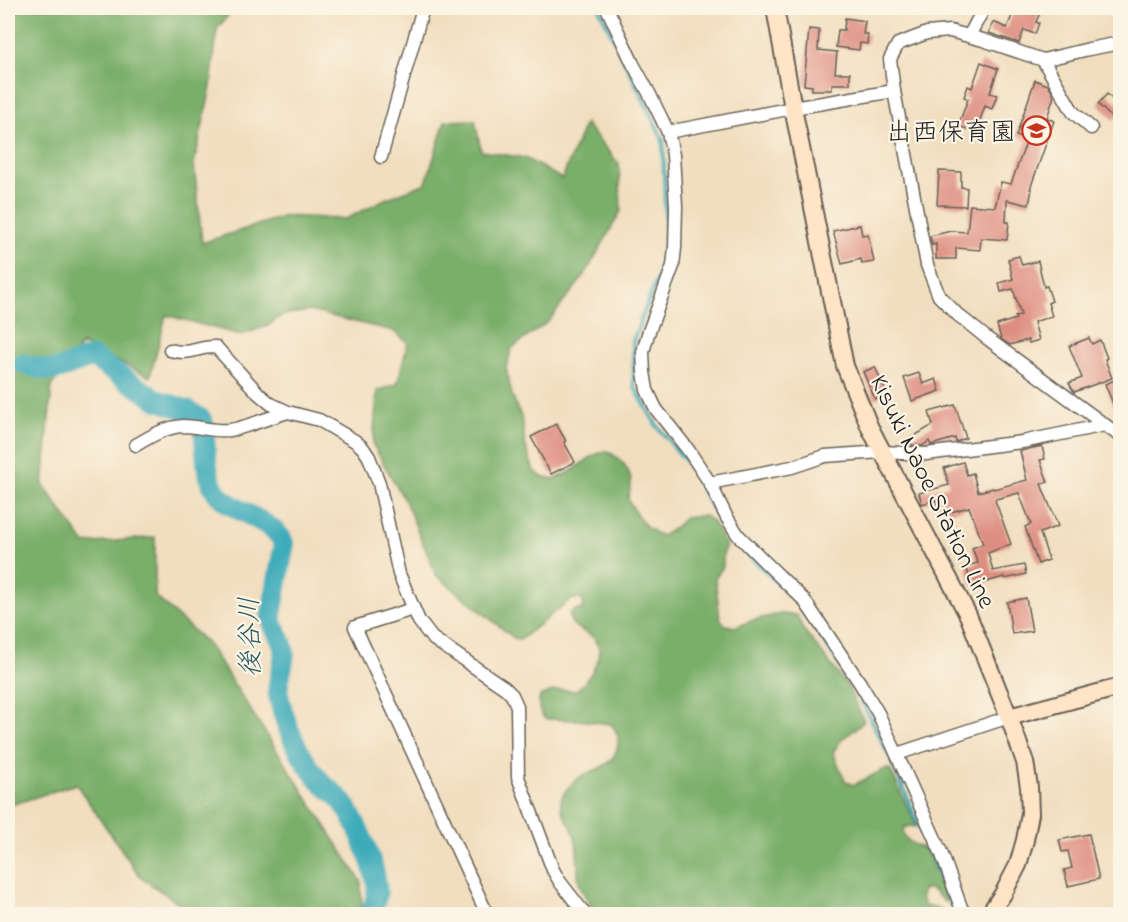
<svg xmlns="http://www.w3.org/2000/svg" width="1128" height="922" viewBox="0 0 1128 922" font-family="'Indie Flower','Klee One',sans-serif">
<style>
.forest{fill:#7aaf6a;stroke:#4b6643;stroke-width:1.5}
.lines{fill:none;stroke-linecap:round;stroke-linejoin:round}
.stream{stroke:#3cabba;stroke-width:4}
.river{stroke:#3cabba;stroke-width:21}
.building{fill:#de8e81}
.street-casing{stroke:#676055;stroke-width:15}
.secondary-casing{stroke:#676055;stroke-width:20}
.street{stroke:#fff;stroke-width:12}
.secondary{stroke:#ffe4c6;stroke-width:16}
.labels{text-anchor:middle;stroke-width:4.5;stroke-linejoin:round;paint-order:stroke}
.poi-label{font-size:26px;fill:#1c1c1c;stroke:#fcf5e5;text-anchor:end}
.street-label{font-size:26px;fill:#1c1c1c;stroke:#fcf5e5}
.water-label{font-size:27px;font-style:italic;fill:#2a5c63;stroke:#fcf5e5}
</style>
<rect width="100%" height="100%" fill="#fcf5e5"/>
<filter id="ink" filterUnits="userSpaceOnUse"><feTurbulence type="fractalNoise" baseFrequency=".0167" numOctaves="2"/><feDisplacementMap in="SourceGraphic" scale="12" xChannelSelector="R" yChannelSelector="G"/><feConvolveMatrix kernelMatrix="1 2 1 2 8 2 1 2 1" color-interpolation-filters="sRGB"/></filter>
<filter id="wash" filterUnits="userSpaceOnUse"><feTurbulence type="fractalNoise" baseFrequency=".008" numOctaves="4" result="noise"/><feDisplacementMap in="SourceGraphic" scale="24" xChannelSelector="R" yChannelSelector="G"/><feGaussianBlur stdDeviation="1.35" result="paint"/><feColorMatrix in="noise" values="0 0 0 0 0 0 0 0 0 0 0 0 0 0 0 0 0 1.4 0 .05"/><feComposite in="paint" operator="in"/></filter>
<g filter="url(#wash)">
<rect width="100%" height="100%" fill="#f1debf"/>
<!-- forest -->
<path class="forest" d="M8,8H234L217,29L211,87L194,164L202,243L285,216L346,219L383,200L426,183L445,121L475,120L481,151L525,158L562,179L585,123L619,164L621,211L584,276L548,322L512,348L506,368L512,395L522,419L525,444L534,471L544,478L555,479L568,473L594,455L607,451C618,457 629,466 631,480C632,485 629,493 628,499C638,517 642,527 662,536L674,528L686,517L705,516L712,521L726,545L723,555V567L715,578L720,618L725,625L736,627L753,620L780,614L797,615L803,629L847,685L864,721L858,727L842,739L833,752L845,781L854,785L885,769H890L916,825L915,827L912,826L905,827L903,831C906,846 919,843 928,853L947,901L945,902L933,891L927,888L922,891L921,897L924,906C933,908 940,907 945,914H873L870,913L867,914H597C591,905 581,892 579,882C576,865 580,847 573,831C568,819 557,810 562,797C565,790 571,784 577,779C585,773 594,771 602,767C618,758 624,738 611,724L577,720L545,719C538,711 538,705 540,696C551,690 563,689 575,691C588,681 608,654 594,638C586,630 567,628 570,613L575,610L582,609L584,606L583,601L578,598L570,600L521,639L514,638L436,575L406,503L373,445L377,391L397,384L408,343L393,331L310,311L282,315L268,326L240,335L166,315L150,377L82,344L52,385L43,485L85,544L155,537V596L208,644L361,881L362,914H195L141,878L76,784L8,806Z"/>
<g class="lines">
<!-- stream -->
<g class="stream">
<polyline points="599,8 663,140 666,239 658,276 633,341 634,386 657,426 688,464 723,528 752,559 782,587"/>
<polyline points="8,356 24,364"/>
<polyline points="794,598 853,684 893,763 955,914"/>
</g>
<!-- river -->
<path class="river" d="M24,364C34,367 44,371 54,370C63,369 81,360 92,357L157,400L187,410L195,415L201,419L204,425C205,444 205,474 215,490C226,511 279,521 284,545L271,617C273,629 283,639 284,651C285,665 277,679 278,692C280,703 284,717 288,727C296,748 308,769 324,785C331,791 339,796 344,804C356,821 378,871 377,893C376,901 373,907 370,914"/>
</g>
<g id="blocks">
<!-- building -->
<g class="building">
<polygon points="1015,8 1032,8 1041,11 1036,22 1039,23 1035,34 1024,30 1019,43 989,33 993,22 1007,28"/>
<polygon points="845,18 865,21 863,34 868,34 867,44 860,43 859,50 836,47 838,30 844,30"/>
<polygon points="809,29 819,30 818,50 837,52 835,73 850,73 850,84 832,84 832,90 812,90 812,86 804,85"/>
<polygon points="981,62 998,69 990,93 997,95 992,109 985,106 976,132 958,126 968,99 964,97 968,86 972,88"/>
<polygon points="1035,80 1048,85 1054,96 1047,118 1054,121 1030,189 1032,189 1029,205 1007,200 1006,222 1009,222 1007,240 981,238 980,250 956,248 956,259 936,259 936,244 932,245 930,236 951,231 967,232 970,205 995,207 1001,182 1011,184 1027,140 1016,136"/>
<polygon points="1107,94 1120,106 1120,114 1114,120 1098,104"/>
<polygon points="939,171 961,172 961,187 967,188 966,206 937,205"/>
<polygon points="860,225 862,235 868,234 874,262 862,264 861,259 842,264 833,231"/>
<polygon points="1019,256 1022,265 1038,261 1044,287 1047,286 1052,301 1048,303 1052,316 1034,322 1039,340 1029,343 1028,340 1010,345 1001,339 997,325 1016,319 1015,317 1021,315 1013,289 1001,292 999,283 1013,279 1008,259"/>
<polygon points="1089,338 1092,344 1100,340 1107,358 1105,359 1112,378 1074,392 1069,383 1082,378 1069,346"/>
<polygon points="875,367 887,394 875,399 863,372"/>
<polygon points="919,373 923,384 936,379 940,391 912,401 904,378"/>
<polygon points="1120,378 1120,421 1105,384"/>
<polygon points="955,405 966,438 956,442 955,438 931,445 929,441 922,446 912,445 909,439 933,425 929,412"/>
<polygon points="556,424 566,441 564,442 575,462 551,474 531,437"/>
<polygon points="1042,446 1045,459 1040,460 1048,482 1041,484 1058,526 1040,533 1049,560 1038,564 1025,527 1031,524 1019,493 996,499 995,500 1011,544 988,553 993,571 1024,565 1026,574 1005,579 1004,577 972,586 966,566 978,563 972,548 983,544 969,507 940,515 936,500 922,504 919,493 949,485 944,468 963,462 967,475 973,473 978,492 993,488 994,489 1027,480 1020,451"/>
<polygon points="1026,598 1032,631 1012,634 1007,602"/>
<polygon points="1089,834 1099,879 1068,886 1064,870 1072,868 1068,851 1062,852 1059,840"/>
</g>
</g>
</g>
<g filter="url(#ink)">
<use href="#blocks" fill-opacity="0" stroke="#676055" stroke-width="1.5"/>
<g class="lines">
<defs>
<g id="street">
<polyline points="607,8 633,64 649,93 668,132 673,155 676,206 675,248 673,266 648,334 643,352 644,372 647,390 656,409 689,451 710,483 726,516 738,535 767,564 804,600 860,683 878,713 941,852 962,910 968,914"/>
<polyline points="969,36 984,8"/>
<polyline points="1120,43 1089,49 1043,60 983,40 950,31 927,33 898,44 890,59 894,91 927,265 939,296 958,315 988,339 1120,436"/>
<polyline points="1043,60 1073,112 1091,128"/>
<polyline points="668,132 793,108 894,91"/>
<polyline points="381,157 423,8"/>
<path d="M170,350C191,356 198,346 216,347L259,394L271,404L288,412L319,420L355,441L363,448L369,457L379,483L399,574L419,621L432,638L505,688L512,695L517,706L518,777L553,870L560,882L585,914"/>
<path d="M136,445C151,436 166,427 183,426C199,426 214,432 230,430C248,427 270,417 288,412"/>
<polyline points="710,483 792,467 825,456 882,452 926,454 1022,442 1105,425"/>
<polyline points="413,609 355,627 487,914"/>
<polyline points="897,754 1009,717"/>
</g>
<g id="secondary">
<polyline points="775,8 793,108 845,366 870,428 968,615 1009,717 1025,762 1029,787 1030,814 1025,840 1018,865 1003,894 989,914"/>
<polyline points="1009,717 1120,687"/>
</g>
</defs>
<!-- street casing -->
<use href="#street" class="street-casing"/>
<!-- secondary casing -->
<use href="#secondary" class="secondary-casing"/>
<!-- street -->
<use href="#street" class="street"/>
<!-- secondary -->
<use href="#secondary" class="secondary"/>
</g>
</g>
<!-- icons -->
<defs>
<symbol id="school-ring" viewBox="-11 -11 22 22"><circle r="9.5" fill="#fcf5e5" stroke="#c8321e" stroke-width="1.5"/><path d="M0-5L7-2L0 1L-7-2ZM-4 1L0 2.5L4 1V4Q0 6-4 4Z" fill="#c8321e"/></symbol>
</defs>
<g fill-rule="evenodd">
<use href="#school-ring" x="1020" y="114" width="33" height="33"/>
</g>
<g class="labels">
<!-- poi labels -->
<g class="poi-label">
<text x="1016" y="140">出西保育園</text>
</g>
<!-- street labels -->
<g class="street-label">
<text transform="translate(934 491) rotate(64)" y="9">Kisuki Naoe Station Line</text>
</g>
<!-- water labels -->
<g class="water-label">
<text transform="translate(249 637) rotate(-91)" y="9">後谷川</text>
</g>
</g>
<!-- margin -->
<rect width="1128" height="922" fill="none" stroke="#fcf5e5" stroke-width="30"/>
</svg>
